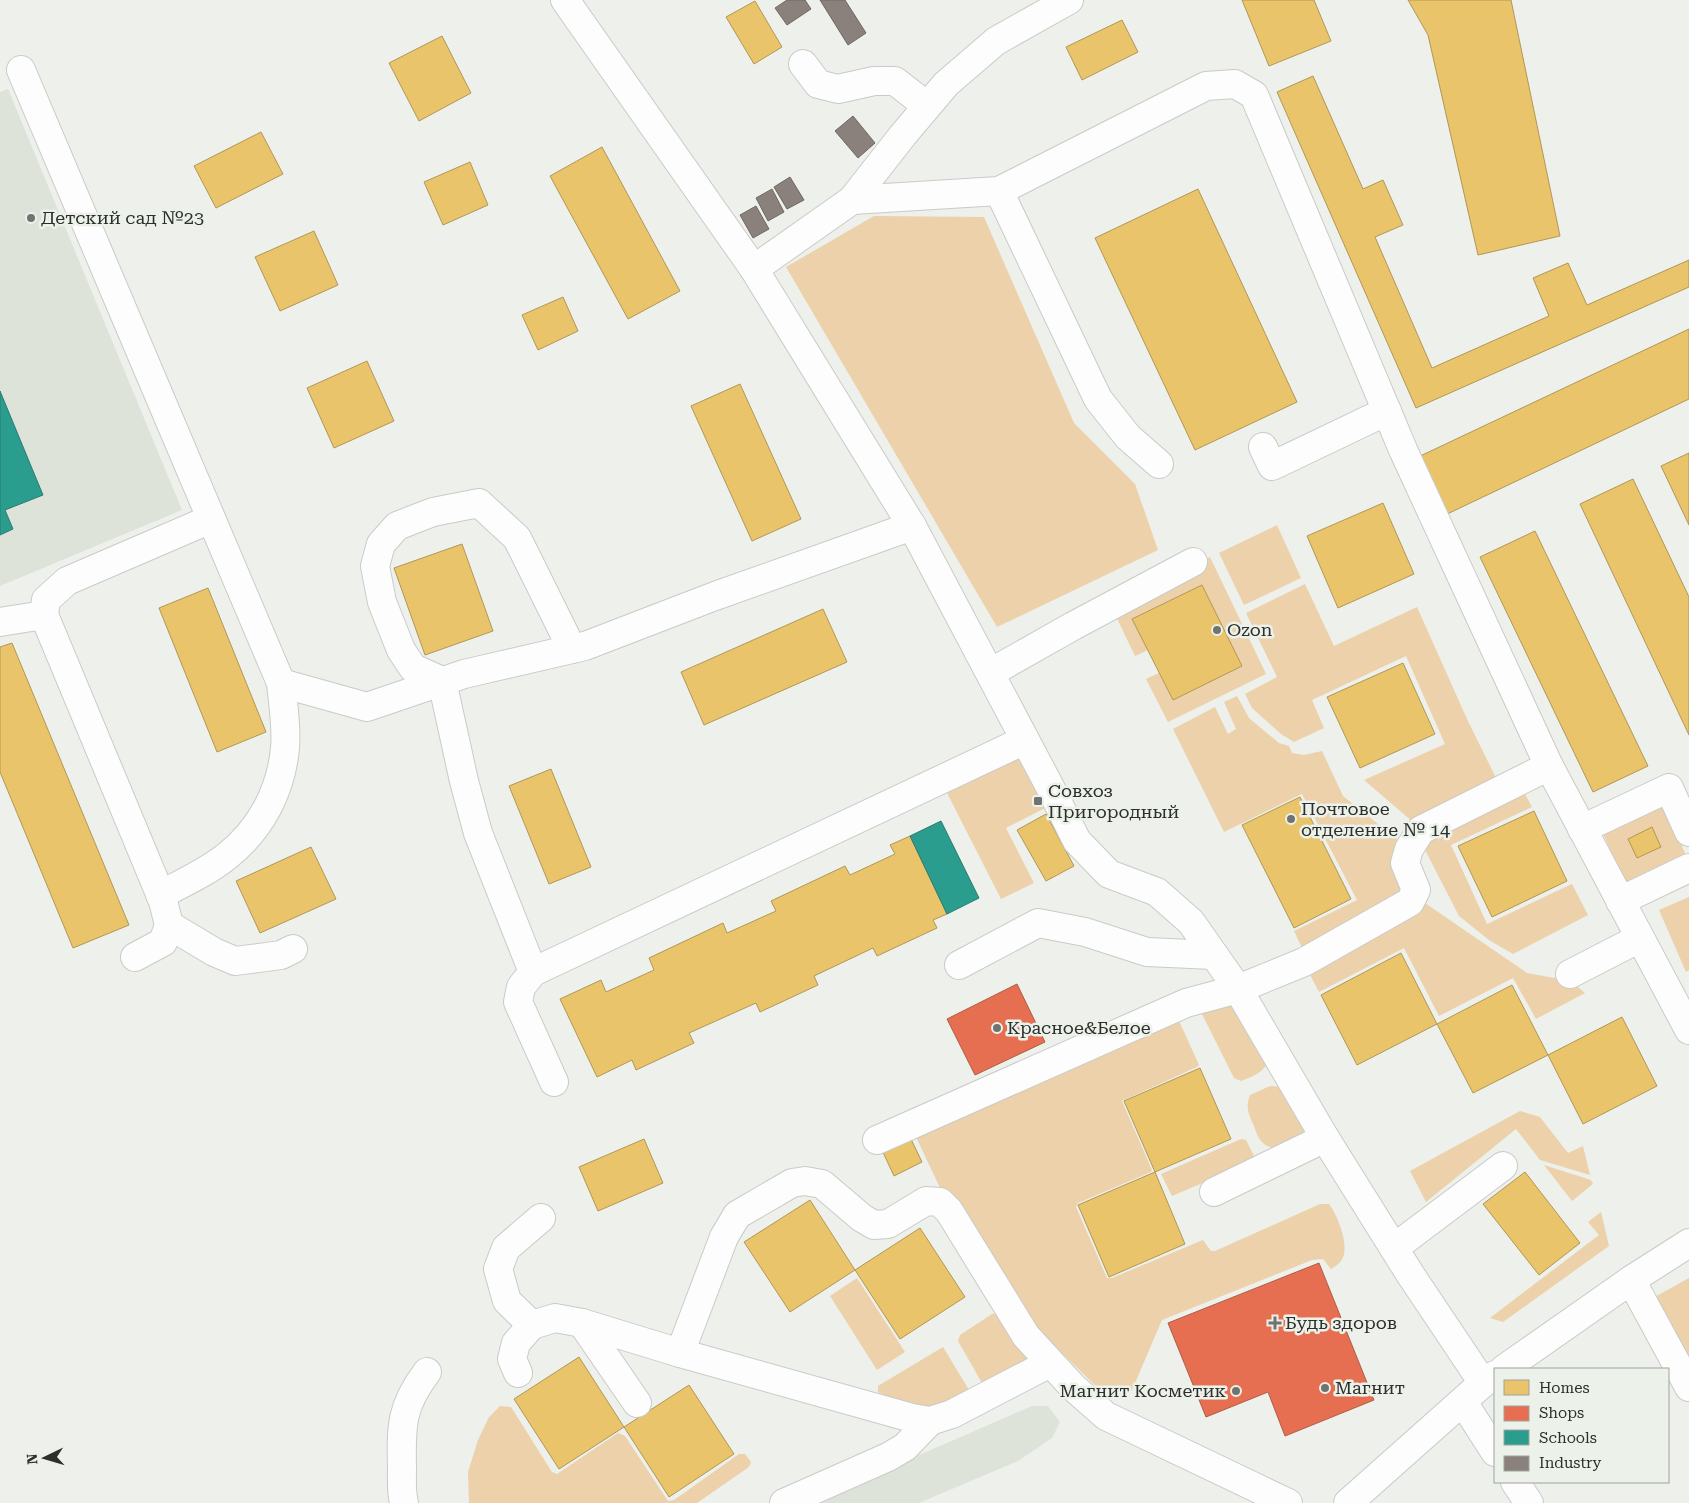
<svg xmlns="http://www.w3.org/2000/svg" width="1689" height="1503" viewBox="0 0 1689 1503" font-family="'Roboto Serif',serif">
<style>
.built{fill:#dee3da}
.green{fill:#ecd1aa}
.homes{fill:#e9c46a;stroke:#b19757}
.shops{fill:#e76f51;stroke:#af5c46}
.schools{fill:#2a9d8f;stroke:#2b7c71}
.industry{fill:#8a817c;stroke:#6e6864}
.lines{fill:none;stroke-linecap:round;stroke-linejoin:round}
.minor-casing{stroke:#c9cbc8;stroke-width:30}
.minor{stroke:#fcfdfc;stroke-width:28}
.poi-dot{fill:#70736f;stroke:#ecf1ea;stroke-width:2}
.labels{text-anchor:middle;stroke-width:5;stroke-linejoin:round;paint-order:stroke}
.poi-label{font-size:18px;fill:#2d2f2c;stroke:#ecf1ea;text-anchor:start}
</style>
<rect width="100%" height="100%" fill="#edf0eb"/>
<!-- built -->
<g class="built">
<polygon points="8,89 182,510 0,586 0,92"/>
<polygon points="1032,1406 1048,1406 1060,1422 1052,1438 1018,1461 919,1503 809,1503"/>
</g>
<!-- green -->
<g class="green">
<polygon points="874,216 984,217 1074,423 1135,484 1158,550 997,627 786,267"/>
<polygon points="1277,525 1301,578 1244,605 1219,553"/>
<polygon points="1210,557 1266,674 1168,722 1146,679 1159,673 1173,700 1242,666 1202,585 1132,619 1148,650 1135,656 1112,608"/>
<polygon points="1305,584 1334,646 1417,607 1467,719 1497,780 1413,822 1364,780 1445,744 1406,656 1312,700 1324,728 1294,742 1281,734 1252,708 1245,694 1277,677 1246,613"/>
<polygon points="1237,696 1249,718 1279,743 1289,746 1292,753 1304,755 1322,751 1343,796 1403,844 1404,897 1305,954 1294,931 1357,900 1302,794 1224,832 1173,729 1215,707 1228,734 1236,729 1224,702"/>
<polygon points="1018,750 1047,807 1006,828 1034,883 1001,899 944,787"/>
<polygon points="1523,790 1532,807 1451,845 1487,924 1572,884 1588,915 1513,954 1489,940 1459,916 1422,844"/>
<polygon points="1662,804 1686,855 1626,883 1602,832"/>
<polygon points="1689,897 1689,970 1686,972 1659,910"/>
<polygon points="1422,901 1527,973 1571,981 1585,993 1536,1019 1513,978 1439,1016 1404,948 1319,992 1306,967"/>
<path d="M1233,1001L1267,1063C1263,1073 1251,1077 1241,1081L1234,1078L1201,1012Z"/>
<path d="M1174,1016L1180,1023L1199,1065L1197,1067L1122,1101L1152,1170L1151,1172L1078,1203L1076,1207L1107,1278H1112L1203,1240L1211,1251H1215L1320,1204H1329C1338,1216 1351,1248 1341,1261C1339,1264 1334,1267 1331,1269L1323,1259L1312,1260L1162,1320L1132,1390L1118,1396L1105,1395L1031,1323L941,1190L917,1139L918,1129Z"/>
<path d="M1270,1086L1284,1087L1300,1118L1305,1132C1295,1141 1275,1155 1263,1143C1258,1139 1256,1131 1254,1126C1249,1115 1245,1107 1250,1095Z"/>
<polygon points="1520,1111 1540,1117 1568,1153 1583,1146 1590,1175 1540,1160 1516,1129 1426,1202 1410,1171"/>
<polygon points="1241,1139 1246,1140 1255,1158 1252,1162 1172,1196 1161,1174"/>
<polygon points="1544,1165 1591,1180 1593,1184 1572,1201"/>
<polygon points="1601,1212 1609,1246 1503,1322 1490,1318 1599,1235 1588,1222"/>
<polygon points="857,1278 905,1352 877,1370 830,1296"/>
<polygon points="1689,1278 1689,1368 1653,1298"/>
<polygon points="998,1313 1024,1351 1028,1363 987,1385 982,1383 958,1341 960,1335 992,1314"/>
<path d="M943,1347L969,1390C955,1398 938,1410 922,1409C908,1408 890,1398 878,1392V1386Z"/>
<polygon points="500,1406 511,1407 552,1472 557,1474 618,1433 625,1436 668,1501 674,1500 739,1454 745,1454 751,1462 749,1467 697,1503 469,1503 468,1472 478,1440 489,1417"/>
</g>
<!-- homes -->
<g class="homes">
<polygon points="1242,0 1314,0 1331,41 1269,66"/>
<polygon points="1408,0 1511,0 1560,236 1478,255 1428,35"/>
<polygon points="755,1 782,47 754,64 726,17"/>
<polygon points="1122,20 1138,52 1082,80 1066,47"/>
<polygon points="442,36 471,93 419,121 389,63"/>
<polygon points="1313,76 1363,189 1383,180 1403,225 1375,237 1432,368 1549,316 1533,278 1568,263 1587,305 1689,260 1689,287 1416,408 1277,92"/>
<polygon points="261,132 283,174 216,208 194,166"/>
<polygon points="602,147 680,291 628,319 550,176"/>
<polygon points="470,162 488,205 443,225 424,182"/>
<polygon points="1198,189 1297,402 1195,450 1095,238"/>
<polygon points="314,231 338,285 280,311 255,257"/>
<polygon points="563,297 578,331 538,350 522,315"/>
<polygon points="1689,329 1689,399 1443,516 1416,458"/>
<polygon points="367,361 394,421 334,448 307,388"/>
<polygon points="740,384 801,519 752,541 691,406"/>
<polygon points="1689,453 1689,525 1661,466"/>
<polygon points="1633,479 1689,597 1689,735 1580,504"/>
<polygon points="1383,503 1414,574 1338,608 1307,536"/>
<polygon points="1535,531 1648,766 1593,792 1480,557"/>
<polygon points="462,544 493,631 425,655 394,568"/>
<polygon points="1202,585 1242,666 1173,700 1132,619"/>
<polygon points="208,588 266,732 217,752 159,608"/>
<polygon points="823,609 847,662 704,725 681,672"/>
<polygon points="12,643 129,925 73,948 0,772 0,647"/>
<polygon points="1403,663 1435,734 1360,768 1327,697"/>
<polygon points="551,769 591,867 549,884 509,786"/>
<polygon points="1300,797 1351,899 1294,928 1242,825"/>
<polygon points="1534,811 1567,881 1492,917 1458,846"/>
<polygon points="1046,814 1074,866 1046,881 1017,830"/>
<polygon points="1652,827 1661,847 1637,858 1628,839"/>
<polygon points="910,836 947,914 933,920 937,928 877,956 873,948 814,976 818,985 760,1012 756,1003 689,1033 694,1043 636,1070 632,1060 597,1077 560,999 601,980 606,992 654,970 649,958 723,923 727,933 776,911 771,901 845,866 850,875 895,854 890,845"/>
<polygon points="311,847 336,899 260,933 236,881"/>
<polygon points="1401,953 1437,1024 1357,1065 1321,995"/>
<polygon points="1512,985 1548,1055 1473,1093 1437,1024"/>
<polygon points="1622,1017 1657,1086 1583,1124 1548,1055"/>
<polygon points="1200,1068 1231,1139 1155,1172 1124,1101"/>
<polygon points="909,1135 922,1162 894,1176 881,1148"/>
<polygon points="644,1139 663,1183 598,1211 579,1167"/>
<polygon points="1155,1172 1185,1244 1109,1277 1078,1205"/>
<polygon points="1525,1172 1580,1243 1539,1275 1483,1204"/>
<polygon points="810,1200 855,1270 790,1312 744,1242"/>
<polygon points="920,1228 965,1297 900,1339 855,1270"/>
<polygon points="579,1357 624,1427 559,1469 514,1399"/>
<polygon points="689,1385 734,1454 669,1497 624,1427"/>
</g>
<!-- shops -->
<g class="shops">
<polygon points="1017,984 1045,1042 975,1075 947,1019"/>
<polygon points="1319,1263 1374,1400 1285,1436 1268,1392 1206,1417 1168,1323"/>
</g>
<!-- schools -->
<g class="schools">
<polygon points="0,391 43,495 5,510 13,529 0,535"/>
<polygon points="941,821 979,898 947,914 910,836"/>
</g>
<!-- industry -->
<g class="industry">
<polygon points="787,0 805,0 811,9 787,25 775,8"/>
<polygon points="820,0 845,0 866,33 848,45"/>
<polygon points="853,116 875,143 858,158 835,131"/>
<polygon points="790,177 804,200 787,209 774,187"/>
<polygon points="772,189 784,212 768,221 756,198"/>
<polygon points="756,206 769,229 753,238 740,215"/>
</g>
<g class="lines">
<defs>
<g id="minor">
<polyline points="565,0 754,269 912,526 1050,787 1077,841 1109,874 1157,892 1191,922 1238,989 1325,1138 1410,1274 1483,1383"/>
<polyline points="803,64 818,84 838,89 874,81 895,81 927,106"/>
<path d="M21,70L281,683C283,704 287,727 285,748C281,791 261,829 227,856C209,871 181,884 160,895"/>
<polyline points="999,191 1098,399 1128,437 1159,464"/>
<polyline points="852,200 999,191 1206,86 1235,84 1254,95 1404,452 1549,766 1689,1030"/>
<polyline points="754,269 852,200 903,135 946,84 996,41 1069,0"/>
<polyline points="1263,447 1272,466 1387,411"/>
<polyline points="0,622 44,615"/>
<polyline points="990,673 1073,626 1193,562"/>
<polyline points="281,683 367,707 464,674 585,646 715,596 912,526"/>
<polyline points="1582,829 1669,788 1689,832"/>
<polyline points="1620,901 1689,868"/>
<polyline points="169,925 214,952 235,961 281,955 293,949"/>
<polyline points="135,957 163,942 169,925 163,901 44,615 46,600 67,581 211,519"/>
<polyline points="959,965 1038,923 1085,932 1147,952 1213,955"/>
<polyline points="533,972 478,833 464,781 442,681 413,668 401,650 382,602 375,566 381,544 397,526 433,512 479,503 517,538 572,649"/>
<polyline points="1570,974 1640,938"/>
<polyline points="554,1082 518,1002 521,987 533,972 1025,740"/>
<polyline points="877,1140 1186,1003 1238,989 1304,962 1410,902 1416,890 1405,863 1409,849 1421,830 1549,766"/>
<polyline points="1214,1192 1325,1138"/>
<polyline points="1394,1248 1503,1166"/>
<polyline points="1631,1280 1689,1387"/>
<polyline points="582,1323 637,1403"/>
<polyline points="532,1325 507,1301 498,1269 506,1248 541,1218"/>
<polyline points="680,1353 724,1237 737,1215 792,1183 805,1181 822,1184 862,1218 874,1225 888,1224 926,1201 940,1202 949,1211 1026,1336 1073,1387 1106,1416 1288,1503"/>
<polyline points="1504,1369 1631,1280 1689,1243"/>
<polyline points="518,1373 512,1359 516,1343 532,1325 555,1318 582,1323 680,1353 912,1418 930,1421 952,1414 1050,1363"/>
<polyline points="1463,1402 1495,1452"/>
<polyline points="1515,1482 1529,1503"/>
<path d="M404,1503C401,1492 402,1479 402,1468C401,1426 401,1406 427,1372"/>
<polyline points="784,1503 888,1457 905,1447 930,1421"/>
<polyline points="1348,1503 1483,1383 1495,1375"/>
</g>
</defs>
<!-- minor casing -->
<use href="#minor" class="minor-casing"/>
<!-- minor -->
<use href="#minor" class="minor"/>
</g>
<!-- markers -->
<g class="poi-dot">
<circle cx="31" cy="218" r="5"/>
<circle cx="1217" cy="630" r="5"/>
<rect x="1033" y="796" width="10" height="10" rx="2.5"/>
<circle cx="1291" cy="819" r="5"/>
<circle cx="997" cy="1028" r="5"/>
<path d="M1272.5 1315.5h5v5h5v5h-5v5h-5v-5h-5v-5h5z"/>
<circle cx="1325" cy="1388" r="5"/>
<circle cx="1236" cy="1391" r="5"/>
</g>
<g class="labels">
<!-- poi labels -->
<g class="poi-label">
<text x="41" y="224">Детский сад №23</text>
<text x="1227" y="636">Ozon</text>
<text x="1048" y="797">Совхоз<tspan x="1048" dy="21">Пригородный</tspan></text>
<text x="1301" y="815">Почтовое<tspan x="1301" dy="21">отделение № 14</tspan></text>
<text x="1007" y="1034">Красное&amp;Белое</text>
<text x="1285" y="1329">Будь здоров</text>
<text x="1335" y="1394">Магнит</text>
<text x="1226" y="1397" text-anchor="end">Магнит Косметик</text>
</g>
</g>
<!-- legend -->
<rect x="1494" y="1368" width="175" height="115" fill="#ecf1ea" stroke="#a0a39e"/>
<rect x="1504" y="1380" width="25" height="15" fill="#e9c46a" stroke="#a0a39e"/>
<text x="1539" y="1393" font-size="15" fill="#2d2f2c">Homes</text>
<rect x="1504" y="1406" width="25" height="15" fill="#e76f51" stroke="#a0a39e"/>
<text x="1539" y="1418" font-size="15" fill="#2d2f2c">Shops</text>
<rect x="1504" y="1430" width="25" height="15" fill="#2a9d8f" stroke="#a0a39e"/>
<text x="1539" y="1443" font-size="15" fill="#2d2f2c">Schools</text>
<rect x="1504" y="1456" width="25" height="15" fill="#8a817c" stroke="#a0a39e"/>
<text x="1539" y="1468" font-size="15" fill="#2d2f2c">Industry</text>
<!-- north arrow -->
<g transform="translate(45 1458) rotate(265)" stroke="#ecf1ea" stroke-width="4" paint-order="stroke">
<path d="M0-4L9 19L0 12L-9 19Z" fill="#2d2f2c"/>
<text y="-8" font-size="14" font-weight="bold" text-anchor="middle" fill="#2d2f2c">N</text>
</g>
</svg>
